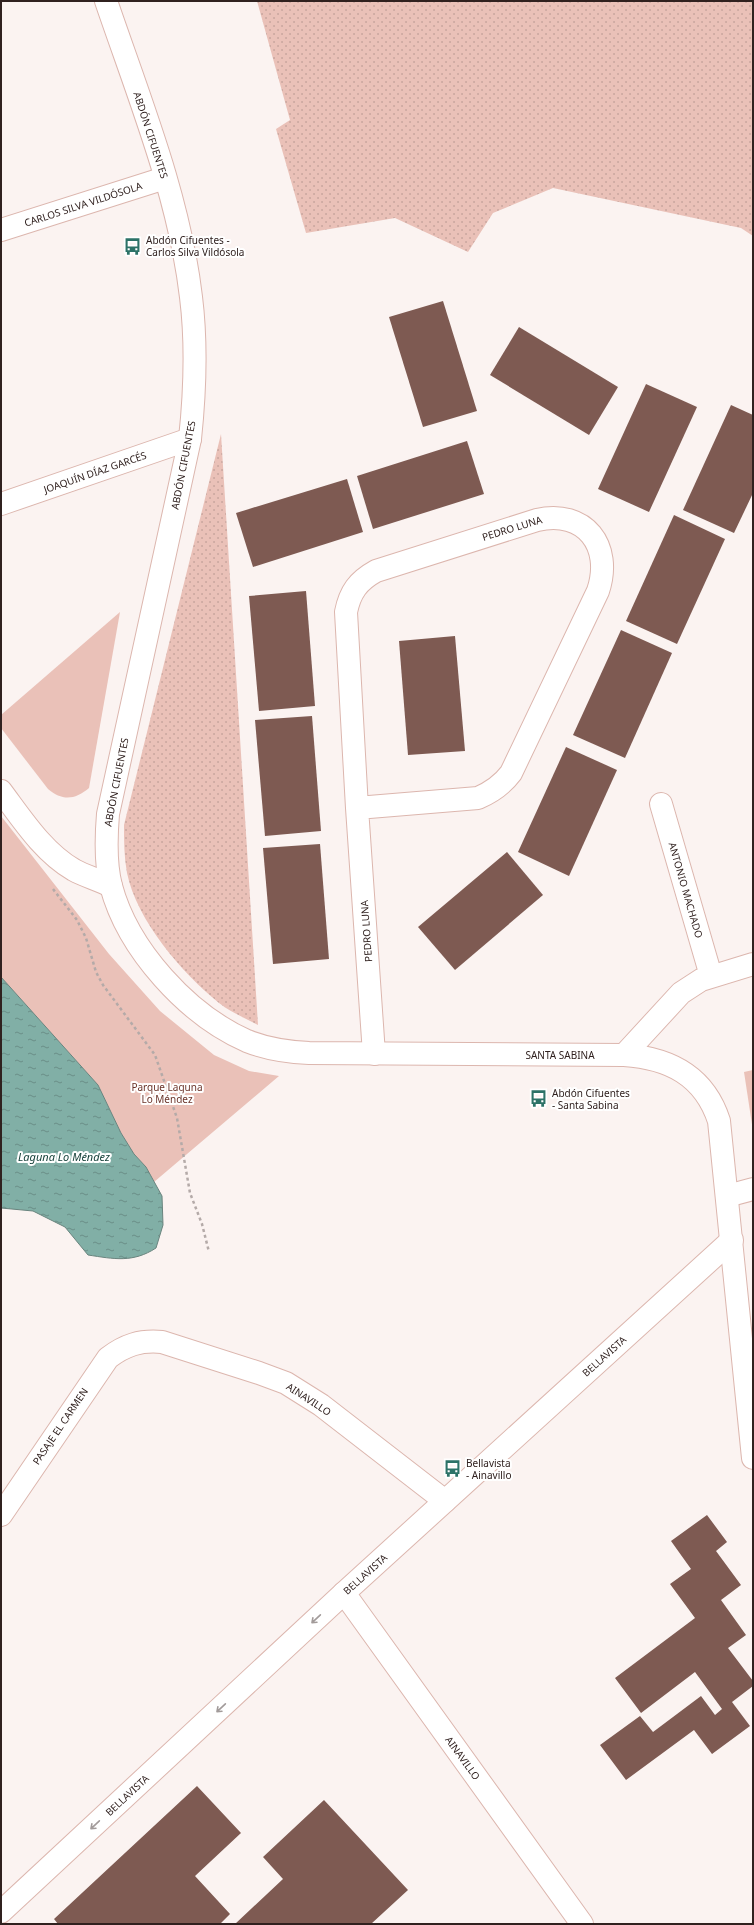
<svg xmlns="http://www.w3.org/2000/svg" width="754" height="1925" viewBox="0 0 754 1925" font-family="'Noto Sans',sans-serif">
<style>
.grass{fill:url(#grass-dots)}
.park{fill:#eac1b8}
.water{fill:url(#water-ripples);stroke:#69847e}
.building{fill:#7e5a52}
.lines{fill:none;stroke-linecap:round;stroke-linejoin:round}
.minor-casing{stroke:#dcb6ae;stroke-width:24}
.path{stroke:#b4aaa8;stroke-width:2.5;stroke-dasharray:3 3;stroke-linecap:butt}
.minor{stroke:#fff;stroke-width:22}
.oneway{stroke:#a29b9a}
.labels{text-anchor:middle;stroke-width:4;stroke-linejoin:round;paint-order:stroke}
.street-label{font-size:10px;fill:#30211f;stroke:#fff}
.poi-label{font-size:10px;fill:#30211f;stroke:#fff;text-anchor:start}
.park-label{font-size:10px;fill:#6a3329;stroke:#fff}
.water-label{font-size:11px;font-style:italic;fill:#17423b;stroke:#fff}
</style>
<defs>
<pattern id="grass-dots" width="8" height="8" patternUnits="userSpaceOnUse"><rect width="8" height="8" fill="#eac1b8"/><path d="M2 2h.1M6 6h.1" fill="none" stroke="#c9a69e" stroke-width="1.8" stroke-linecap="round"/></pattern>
<pattern id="water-ripples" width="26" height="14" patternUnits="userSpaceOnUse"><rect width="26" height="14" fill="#81afa6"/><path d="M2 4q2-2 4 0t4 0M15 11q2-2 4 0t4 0" fill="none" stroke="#6a8e87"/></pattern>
</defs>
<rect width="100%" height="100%" fill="#fbf3f1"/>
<!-- grass -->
<g class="grass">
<polygon points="257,1 753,1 753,236 741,228 553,188 493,213 468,252 395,218 306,233 276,129 290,120"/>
<path d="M221,434L258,1025C245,1018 230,1012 219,1003C182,973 137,921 127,873C124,857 124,841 124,825Z"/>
</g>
<!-- park -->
<g class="park">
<path d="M120,612L89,788C75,800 62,801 48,789L1,728V715Z"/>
<polygon points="1,816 109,954 160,1011 214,1055 249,1071 279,1076 154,1182 146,1167 134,1154 121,1133 98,1085 1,977"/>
<polygon points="753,1070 753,1131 744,1072"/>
</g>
<!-- water -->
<path class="water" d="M1,977L98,1085L121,1133L134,1154L146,1167L162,1196L163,1225L156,1248C133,1263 114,1259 88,1255L65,1227L33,1211L1,1208Z"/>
<!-- building -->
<g class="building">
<polygon points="443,301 477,411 423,427 389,317"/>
<polygon points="519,327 618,387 589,435 490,375"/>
<polygon points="646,384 697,407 649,512 598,489"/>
<polygon points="731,405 753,415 753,493 734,533 683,510"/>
<polygon points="467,441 484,494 373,529 357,476"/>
<polygon points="347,479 363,532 253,567 236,513"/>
<polygon points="674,515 725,539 677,644 626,621"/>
<polygon points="306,591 315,706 259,711 249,596"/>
<polygon points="621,630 672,653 625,758 573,735"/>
<polygon points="455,636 465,751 408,755 399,641"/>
<polygon points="312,716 321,831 265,836 255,720"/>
<polygon points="566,747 617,770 569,876 518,852"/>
<polygon points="320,844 329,959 273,964 263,848"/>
<polygon points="507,852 543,895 455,970 418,927"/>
<polygon points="707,1515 727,1542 716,1551 741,1585 721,1600 746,1635 728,1648 753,1681 753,1686 732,1702 750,1726 712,1754 694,1730 626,1780 600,1745 640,1716 653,1732 701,1696 715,1715 722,1709 695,1672 641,1713 615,1678 695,1618 670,1584 691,1569 671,1541"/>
<polygon points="197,1786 241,1833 195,1876 230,1914 220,1924 58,1924 54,1919"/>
<polygon points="324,1800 408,1890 371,1924 235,1924 283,1879 263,1857"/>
</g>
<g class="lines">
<defs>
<g id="minor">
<path d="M106,1C139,98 179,195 191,297C197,345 195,392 190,439L108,814C106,838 105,863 111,886C128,950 188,1015 247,1041C267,1049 288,1052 309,1053L624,1055C669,1058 704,1075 719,1121L753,1458"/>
<polyline points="1,230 165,178"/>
<polyline points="1,504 190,439"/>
<path d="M1,791C22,819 43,852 74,870C85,876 99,880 111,886"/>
<polyline points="661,804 711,976"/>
<path d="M357,808L478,798C492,792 502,785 511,773L598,591C613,546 585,509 537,520L376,571C358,581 350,592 346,612L357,808L374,1054"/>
<polyline points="624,1055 681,993 701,980 753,964"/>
<polyline points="727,1196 753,1189"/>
<path d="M1,1515L108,1358C125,1345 140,1340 162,1342L259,1373L286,1383L321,1405L445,1501"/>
<polyline points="344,1593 582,1924"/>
<polyline points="1,1912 344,1593 732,1240"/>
</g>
</defs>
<!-- minor casing -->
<use href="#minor" class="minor-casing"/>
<!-- path -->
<polyline class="path" points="53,889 77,920 86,938 96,972 103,985 155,1055 177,1118 190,1193 202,1224 209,1252"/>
<!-- minor -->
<use href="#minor" class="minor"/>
</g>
<!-- one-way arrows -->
<defs><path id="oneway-shaft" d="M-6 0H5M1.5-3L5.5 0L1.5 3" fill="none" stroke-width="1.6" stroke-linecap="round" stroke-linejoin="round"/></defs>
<g class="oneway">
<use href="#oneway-shaft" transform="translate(316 1619) rotate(137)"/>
<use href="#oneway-shaft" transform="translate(221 1708) rotate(137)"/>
<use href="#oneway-shaft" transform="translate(95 1825) rotate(137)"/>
</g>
<!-- icons -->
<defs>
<symbol id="bus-bare" viewBox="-9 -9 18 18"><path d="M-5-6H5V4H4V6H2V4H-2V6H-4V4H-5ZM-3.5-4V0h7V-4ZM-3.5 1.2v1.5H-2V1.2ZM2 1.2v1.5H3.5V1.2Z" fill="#2c7267" stroke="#fff" stroke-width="2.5" paint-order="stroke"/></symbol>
</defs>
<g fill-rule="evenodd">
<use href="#bus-bare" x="120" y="234" width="25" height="25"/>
<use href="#bus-bare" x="526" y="1086" width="25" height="25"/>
<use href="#bus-bare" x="440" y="1456" width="25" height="25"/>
</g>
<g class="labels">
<!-- street labels -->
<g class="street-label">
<text transform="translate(151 135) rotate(72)" y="4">ABDÓN CIFUENTES</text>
<text transform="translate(83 204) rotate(-18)" y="4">CARLOS SILVA VILDÓSOLA</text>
<text transform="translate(183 465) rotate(-79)" y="4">ABDÓN CIFUENTES</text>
<text transform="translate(95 472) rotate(-19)" y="4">JOAQUÍN DÍAZ GARCÉS</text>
<text transform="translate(512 528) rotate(-17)" y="4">PEDRO LUNA</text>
<text transform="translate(116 782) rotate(-79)" y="4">ABDÓN CIFUENTES</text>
<text transform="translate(686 890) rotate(74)" y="4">ANTONIO MACHADO</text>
<text transform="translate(366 931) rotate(-94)" y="4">PEDRO LUNA</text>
<text x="560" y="1059">SANTA SABINA</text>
<text transform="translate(604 1356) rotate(-42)" y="4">BELLAVISTA</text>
<text transform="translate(309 1399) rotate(33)" y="4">AINAVILLO</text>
<text transform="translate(60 1426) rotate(-56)" y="4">PASAJE EL CARMEN</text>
<text transform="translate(365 1574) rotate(-42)" y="4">BELLAVISTA</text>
<text transform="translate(463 1758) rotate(54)" y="4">AINAVILLO</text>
<text transform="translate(127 1795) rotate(-43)" y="4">BELLAVISTA</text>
</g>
<!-- poi labels -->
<g class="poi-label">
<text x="146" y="244">Abdón Cifuentes -<tspan x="146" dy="12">Carlos Silva Vildósola</tspan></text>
<text x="552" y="1097">Abdón Cifuentes<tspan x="552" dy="12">- Santa Sabina</tspan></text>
<text x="466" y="1467">Bellavista<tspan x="466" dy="12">- Ainavillo</tspan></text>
</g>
<!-- park labels -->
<g class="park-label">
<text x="167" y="1091">Parque Laguna<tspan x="167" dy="12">Lo Méndez</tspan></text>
</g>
<!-- water labels -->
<g class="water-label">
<text x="64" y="1161">Laguna Lo Méndez</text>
</g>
</g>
<!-- border -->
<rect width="754" height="1925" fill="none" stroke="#30211f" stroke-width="4"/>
</svg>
